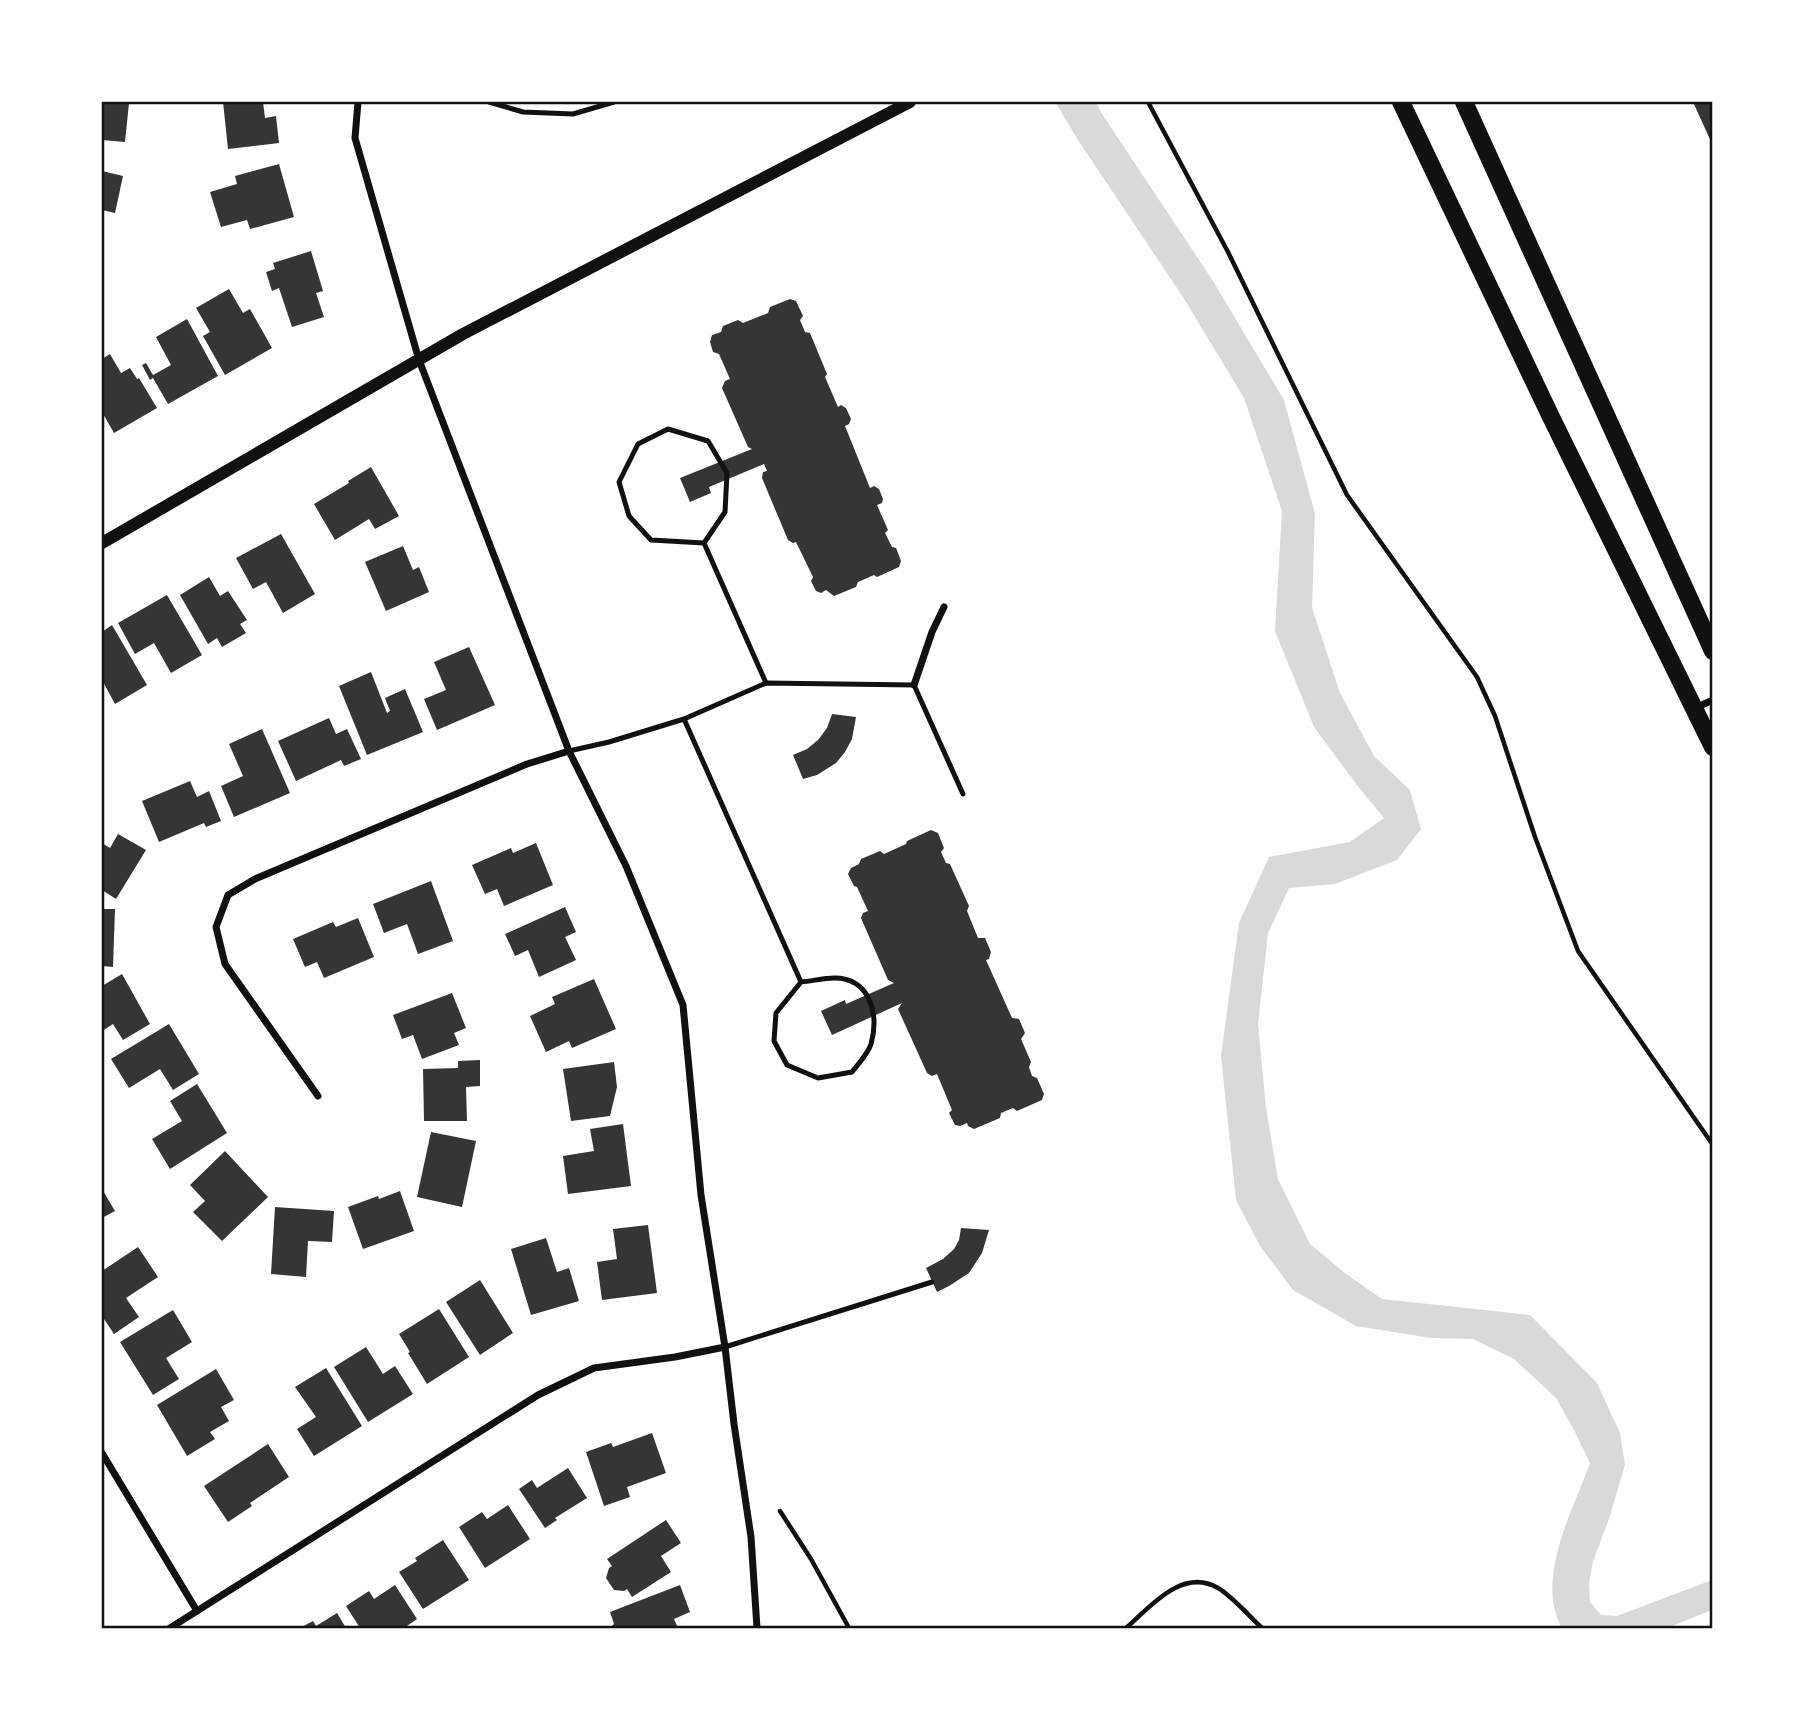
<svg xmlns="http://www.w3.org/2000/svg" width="1814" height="1730" viewBox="0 0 1814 1730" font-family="'Open Sans',sans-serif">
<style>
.water{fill:#d9d9d9}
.building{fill:#353535}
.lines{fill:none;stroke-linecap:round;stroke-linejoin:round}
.path{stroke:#111;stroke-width:4.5}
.service{stroke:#111;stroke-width:5}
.minor{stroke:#111;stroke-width:7}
.tertiary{stroke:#111;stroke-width:12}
.primary{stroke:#111;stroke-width:18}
.neatline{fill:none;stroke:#111;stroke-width:2.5}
</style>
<rect width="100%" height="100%" fill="#fff"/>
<!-- water -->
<path class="water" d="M1055,102H1096L1102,114L1213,281L1284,400L1315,514L1312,608L1340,693L1374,756L1410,790L1421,829L1397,860L1335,884L1289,888L1268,933L1258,1024L1266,1108L1278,1179L1310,1244L1346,1274L1382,1299L1530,1315L1597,1383L1620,1433L1625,1465L1609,1519L1593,1561L1589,1583L1590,1602L1601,1615L1617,1616L1712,1580V1610L1667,1628H1561C1558,1619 1554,1610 1553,1601C1548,1554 1574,1507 1590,1463L1574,1430L1556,1398L1514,1359L1473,1339L1431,1338L1356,1326L1293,1290L1260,1246L1236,1200L1221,1056L1239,923L1269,857L1350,842L1384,818L1360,789L1314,727L1275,631L1282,511L1244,398L1183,297L1078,140Z"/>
<!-- building -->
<g class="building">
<polygon points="102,102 129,103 125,142 102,140"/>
<polygon points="223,102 263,102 265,118 276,116 279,143 228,149"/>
<polygon points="1693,102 1713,102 1713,146"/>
<polygon points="279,164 294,217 250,229 247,220 221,227 210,192 237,184 235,176"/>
<polygon points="102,171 123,176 115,213 102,210"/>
<polygon points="311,251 323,291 316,293 324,317 292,327 279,288 272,291 266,272 275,269 273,263"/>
<polygon points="229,289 243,313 250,309 272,348 225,375 203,336 210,332 196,308"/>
<polygon points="790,299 796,301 803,316 800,320 805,332 810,333 827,374 825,377 838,407 841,405 846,408 851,419 849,424 845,426 870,488 874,486 879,489 883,499 882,503 877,505 888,530 885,533 892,547 896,548 901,561 899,567 877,577 874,575 858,582 856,587 834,596 826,590 821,593 816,591 811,581 813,577 796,542 793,543 788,540 762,478 763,472 767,471 764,464 709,487 711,493 690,502 680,478 752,449 748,447 722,388 725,381 730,379 719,354 713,352 710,342 712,335 721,332 723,326 738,320 743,323 768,313 770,307"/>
<polygon points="187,319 218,376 168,404 153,378 150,380 142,365 146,363 153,375 171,365 156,337"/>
<polygon points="110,354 121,373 130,368 137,379 139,378 157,408 114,433 102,412 102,359"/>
<polygon points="371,467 399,516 375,529 369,519 335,540 314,504 349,483 348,481"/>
<polygon points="281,534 315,594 283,613 266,582 253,589 236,558"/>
<polygon points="403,546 413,570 419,567 429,592 386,611 365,562"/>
<polygon points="209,577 220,596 228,591 247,620 240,624 246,633 222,647 217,638 208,644 180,595"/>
<polygon points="167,595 202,655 171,673 154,643 135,654 118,623"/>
<polygon points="112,625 147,685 115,704 102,680 102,632"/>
<polygon points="469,647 495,705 437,730 424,699 446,690 434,662"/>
<polygon points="371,672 387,713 390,711 385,698 405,689 423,732 367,755 339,686"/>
<polygon points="832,714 856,717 852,739 845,752 836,763 817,775 803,779 793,755 807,749 818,740 827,728"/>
<polygon points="329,718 336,734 347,729 361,759 344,766 341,760 296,781 278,741"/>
<polygon points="262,729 290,793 234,817 221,786 243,776 229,744"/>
<polygon points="190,781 197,797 209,791 221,821 206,827 204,823 159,842 142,801"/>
<polygon points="931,830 938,833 944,848 941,852 946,863 950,864 969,906 967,911 978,938 985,938 991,952 989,959 986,960 1012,1018 1019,1019 1025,1033 1021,1039 1031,1062 1029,1067 1032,1076 1037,1078 1044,1094 1042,1100 1017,1111 1013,1108 1001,1113 1000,1118 974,1129 968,1126 967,1123 960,1126 955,1125 949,1113 952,1110 937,1074 932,1076 927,1073 898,1009 902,1003 832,1035 821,1011 845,1000 846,1004 894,983 888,980 861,918 863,913 868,911 857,887 854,886 848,874 851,868 859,864 861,859 880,851 884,854 906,844 907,841"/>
<polygon points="118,834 146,850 116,899 102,890 102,843 110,848"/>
<polygon points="536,843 553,885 504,906 497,889 485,894 472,865 511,848 513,853"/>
<polygon points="431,881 453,941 418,954 407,924 384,933 373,904"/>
<polygon points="565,907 576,932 565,937 576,960 539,977 528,950 515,956 505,934"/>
<polygon points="102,909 115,909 113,967 102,966"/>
<polygon points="358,918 374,957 324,978 317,962 305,967 293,939 333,922 336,927"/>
<polygon points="122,974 150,1024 123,1040 113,1024 102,1031 102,986"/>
<polygon points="594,979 616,1029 572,1048 569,1041 546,1052 530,1016 555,1004 552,997"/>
<polygon points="452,993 466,1028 454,1033 459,1045 422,1059 413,1035 402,1039 393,1015"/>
<polygon points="169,1024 199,1074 173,1090 160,1069 129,1088 111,1059"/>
<polygon points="480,1060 480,1086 466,1087 467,1121 424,1121 423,1069 458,1068 458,1061"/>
<polygon points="614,1062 617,1087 610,1116 571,1121 563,1069"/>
<polygon points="197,1084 227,1133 170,1169 152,1139 182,1121 170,1101"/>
<polygon points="623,1124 631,1186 568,1194 563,1156 594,1151 590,1129"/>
<polygon points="431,1132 476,1141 462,1207 417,1197"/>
<polygon points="225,1151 268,1197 222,1241 193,1212 205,1201 190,1185"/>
<polygon points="102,1189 115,1211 102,1218"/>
<polygon points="400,1191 414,1231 363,1249 348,1207 378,1196 379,1199"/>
<polygon points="275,1207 334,1211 332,1242 308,1241 306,1277 271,1274"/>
<polygon points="648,1225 657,1293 602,1300 597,1262 617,1259 613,1229"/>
<polygon points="961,1228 989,1230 982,1253 969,1273 949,1286 937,1292 926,1268 943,1259 954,1249 959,1240"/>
<polygon points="546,1238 557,1272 569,1268 579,1301 531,1315 511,1249"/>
<polygon points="138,1247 158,1277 126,1298 139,1317 114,1334 102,1316 102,1271"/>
<polygon points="480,1280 513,1333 480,1355 446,1302"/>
<polygon points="439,1309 469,1357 427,1384 408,1353 410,1352 399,1334"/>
<polygon points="173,1310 192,1342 166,1358 179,1379 153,1395 120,1342"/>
<polygon points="366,1347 383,1374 395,1366 413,1394 368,1422 334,1367"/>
<polygon points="326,1368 362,1426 314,1456 297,1429 316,1417 295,1387"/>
<polygon points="216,1369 234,1400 221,1407 229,1421 210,1432 215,1439 187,1456 157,1405"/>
<polygon points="652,1433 666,1473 627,1487 630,1497 604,1506 586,1452 611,1443 613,1447"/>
<polygon points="268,1444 289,1477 250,1503 252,1506 228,1522 204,1486"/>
<polygon points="568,1468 587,1498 555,1518 557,1520 545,1528 519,1489 532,1480 537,1488"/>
<polygon points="508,1505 530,1539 485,1568 459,1527 482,1512 487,1519"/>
<polygon points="666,1520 681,1543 661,1556 671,1572 632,1597 627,1589 624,1591 614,1590 606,1578 609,1568 612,1566 607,1559"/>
<polygon points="443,1540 469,1580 423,1609 399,1572 417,1561 415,1558"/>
<polygon points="395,1585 417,1619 404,1628 360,1628 346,1606 369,1591 374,1599"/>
<polygon points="680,1585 690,1612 674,1619 678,1628 610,1628 614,1624 610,1612"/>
<polygon points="337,1613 346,1628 300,1628 313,1621 316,1626"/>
</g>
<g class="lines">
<!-- path -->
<g class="path">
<polyline points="1148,102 1228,252 1347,495 1477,677 1495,716 1535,837 1578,951 1713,1145"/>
<polyline points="780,1511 811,1559 849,1628"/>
<path d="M1126,1628C1150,1607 1182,1567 1218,1588C1232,1596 1250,1617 1262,1628"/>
</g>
<!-- service -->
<g class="service">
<polyline points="489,102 523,112 573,114 614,102"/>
<polyline points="704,543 651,540 629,516 619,482 638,444 668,429 708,441 727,473 725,512 704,543 766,683"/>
<path d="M684,719L801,982L776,1013L774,1041L787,1065L818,1078L852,1072C858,1064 868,1054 871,1044C879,1015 871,978 834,978C824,978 812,981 801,982"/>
<polyline points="569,751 609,742 684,719 766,683 914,685 963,794"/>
<polyline points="725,1347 932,1282"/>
</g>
<!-- minor -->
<g class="minor">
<polyline points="358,102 355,138 419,360 569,751 626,866 683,1005 701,1195 725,1347 734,1424 751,1537 757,1628"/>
<polyline points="914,685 932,632 944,607"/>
<polyline points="1695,708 1713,700"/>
<polyline points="318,1096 225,964 216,927 228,895 255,879 527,764 569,751"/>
<polyline points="102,1453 197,1611"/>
<polyline points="170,1628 538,1395 594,1368 675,1357 725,1347"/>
</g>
<!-- tertiary -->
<polyline class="tertiary" points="102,543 463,334 910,102"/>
<!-- primary -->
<g class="primary">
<polyline points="1401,102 1551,417 1713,747"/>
<polyline points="1464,102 1713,651"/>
</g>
</g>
<!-- border -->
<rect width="1814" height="1730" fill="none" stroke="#ffffff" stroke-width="206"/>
<rect x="103" y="103" width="1608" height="1524" class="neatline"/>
</svg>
